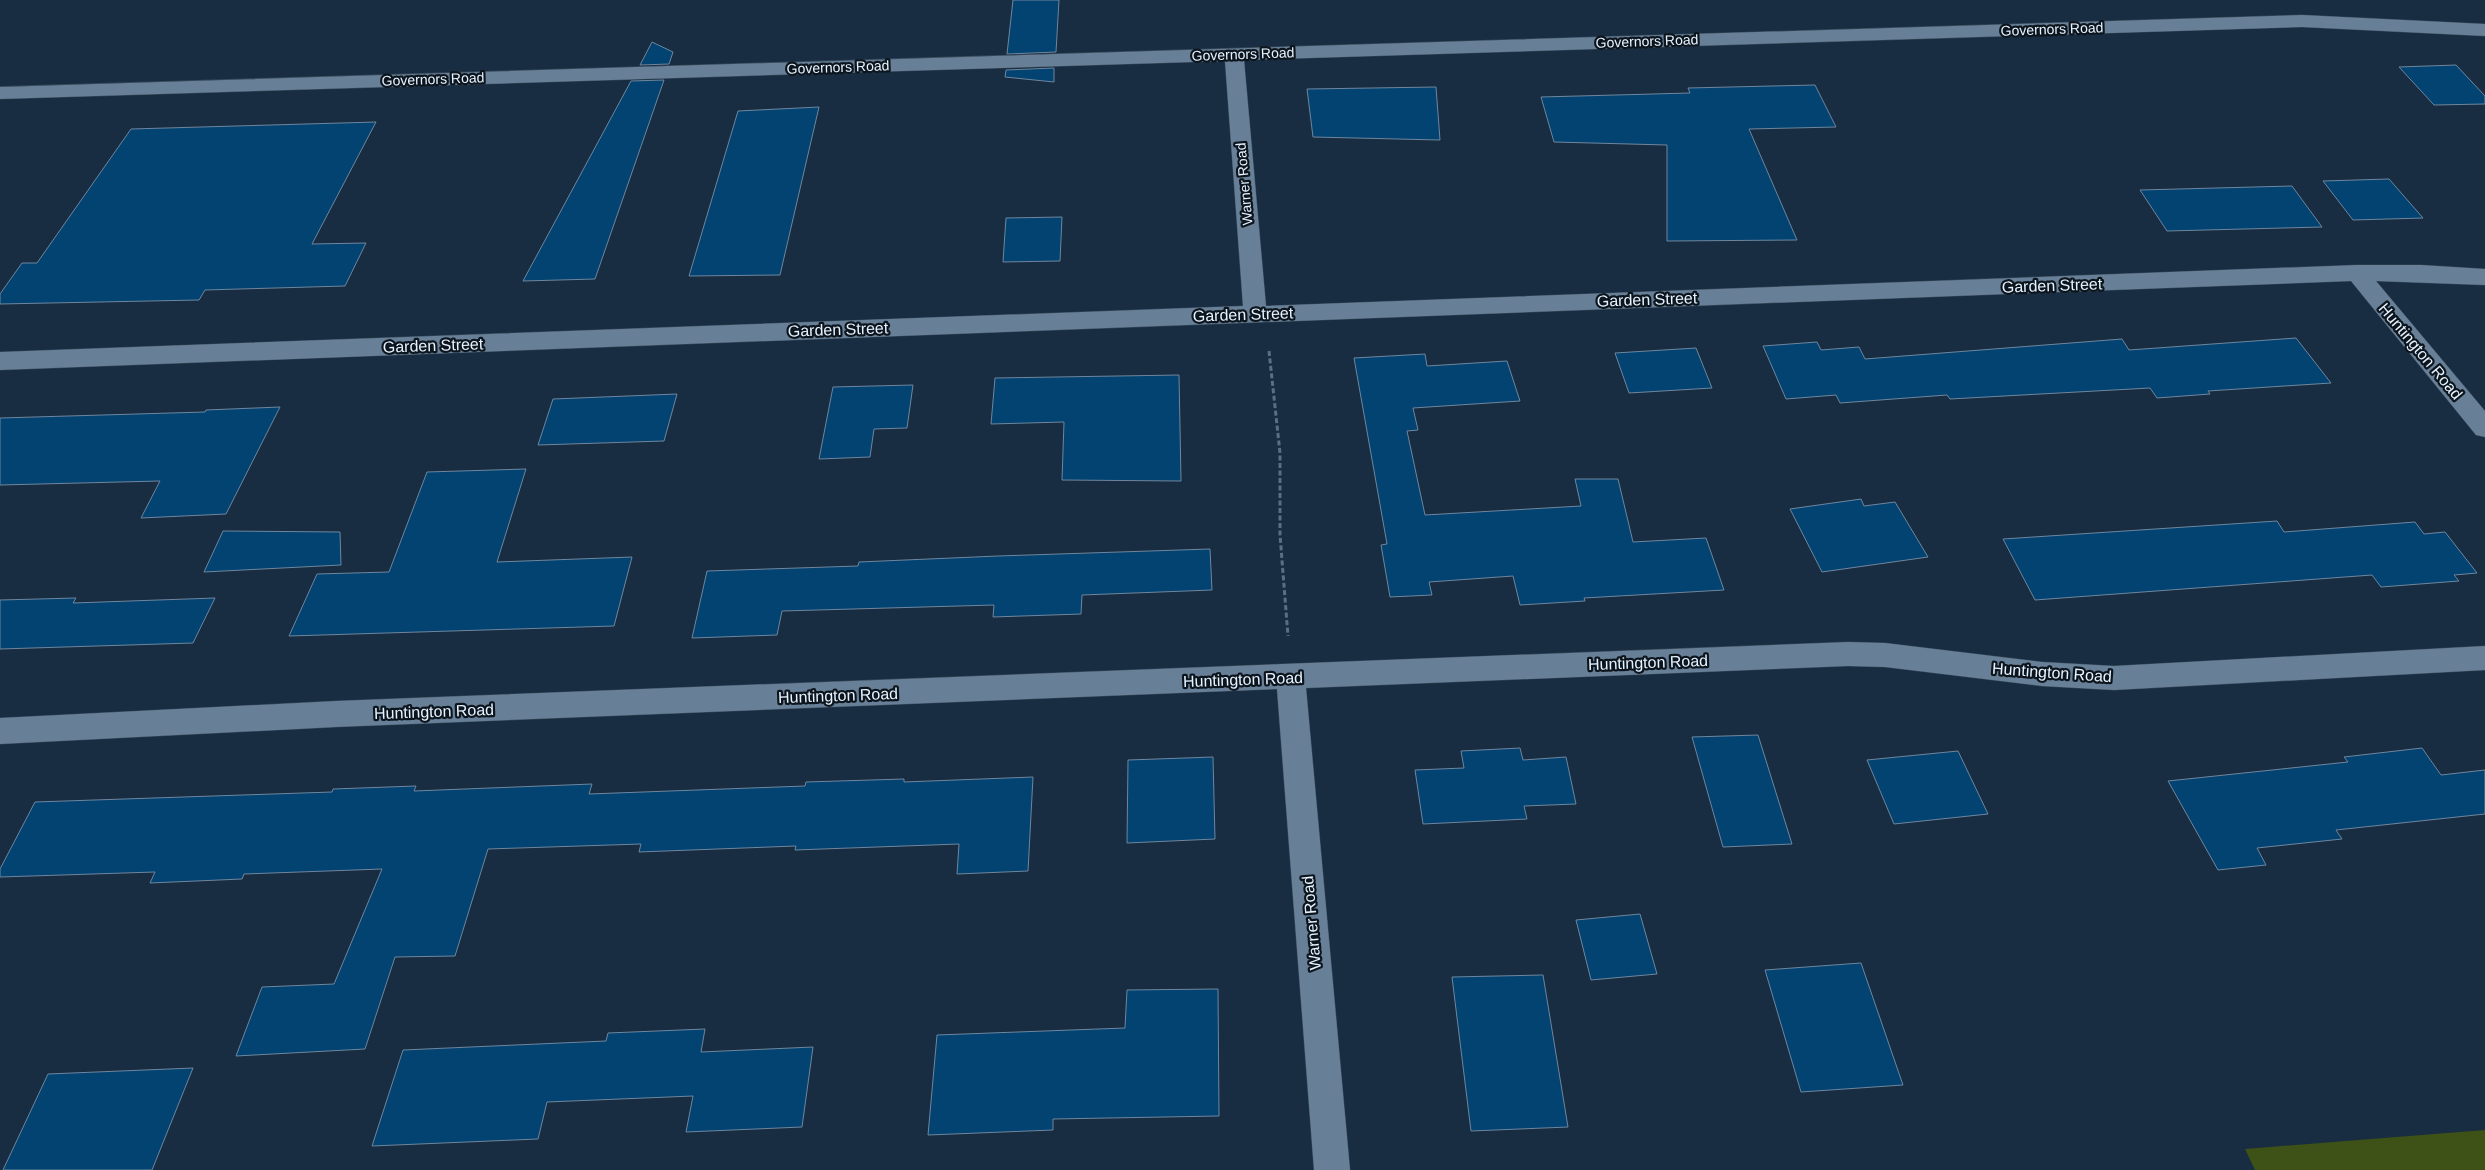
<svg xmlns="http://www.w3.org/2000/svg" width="2485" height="1170" viewBox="0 0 2485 1170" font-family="Helvetica,sans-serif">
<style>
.green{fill:#3e5116}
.building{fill:#034372;stroke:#6f869e}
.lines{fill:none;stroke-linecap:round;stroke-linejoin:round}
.street-casing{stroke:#384a5b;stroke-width:1}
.path{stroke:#5c6f80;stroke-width:3;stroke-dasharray:5 2.5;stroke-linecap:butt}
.street{fill:#688097;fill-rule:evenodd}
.labels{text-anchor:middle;stroke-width:4.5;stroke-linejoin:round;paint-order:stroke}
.far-street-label{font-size:14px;fill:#e5f2ff;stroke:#0c151d}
.street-label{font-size:16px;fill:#e5f2ff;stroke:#0c151d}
</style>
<rect width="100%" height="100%" fill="#182d41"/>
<!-- green -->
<polygon class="green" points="2485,1130 2485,1170 2255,1170 2245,1149"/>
<!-- building -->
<g class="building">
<polygon points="1013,0 1059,0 1056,52 1007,54"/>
<polygon points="652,42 673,52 669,64 640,65"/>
<polygon points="2456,65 2485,96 2485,104 2434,105 2399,67"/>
<polygon points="1054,68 1054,82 1005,77 1006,70"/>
<polygon points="664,80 595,279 523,281 631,81"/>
<polygon points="1815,85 1836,127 1749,129 1797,240 1667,241 1667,145 1554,142 1541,97 1690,93 1688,88"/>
<polygon points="1436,87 1440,140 1313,137 1307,89"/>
<polygon points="819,107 780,275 689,276 738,111"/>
<polygon points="376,122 312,244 366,243 345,286 205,290 199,300 0,304 0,294 22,263 37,263 131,129"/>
<polygon points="2389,179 2423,218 2353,220 2323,181"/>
<polygon points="2292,186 2322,227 2167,231 2140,190"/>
<polygon points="1062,217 1060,261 1003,262 1006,218"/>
<polygon points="2296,338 2331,383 2208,391 2210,394 2157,398 2150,388 1950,399 1947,395 1840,403 1836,395 1786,399 1763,346 1817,342 1821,350 1859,347 1865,359 2122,339 2129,350"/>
<polygon points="1696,348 1712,388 1629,393 1615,353"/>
<polygon points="1425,354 1427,366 1507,361 1520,401 1413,408 1418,430 1407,431 1425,515 1581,506 1575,479 1618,479 1633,542 1706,538 1724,590 1584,598 1585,601 1520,605 1513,576 1429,582 1432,595 1390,597 1381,545 1387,544 1354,358"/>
<polygon points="1179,375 1181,481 1062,480 1064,422 991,424 995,378"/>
<polygon points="913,385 907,428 874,429 870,457 819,459 833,387"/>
<polygon points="677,394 664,441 538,445 553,399"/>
<polygon points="280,407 226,514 141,518 160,481 0,485 0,418 205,412 206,410"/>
<polygon points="526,469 497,562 632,557 614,626 289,636 317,574 389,572 427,472"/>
<polygon points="1861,499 1864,506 1895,502 1928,557 1822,572 1790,509"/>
<polygon points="2277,521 2284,532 2415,522 2424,534 2445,532 2477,573 2454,575 2459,581 2381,587 2372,575 2035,600 2003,539"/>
<polygon points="223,531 340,532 341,565 204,572"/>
<polygon points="1210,549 1212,590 1082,595 1081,614 993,617 994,605 782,611 777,635 692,638 707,571 858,566 859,562 998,556"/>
<polygon points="76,598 73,603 215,598 193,643 0,649 0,600"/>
<polygon points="1758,735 1792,844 1723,847 1692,737"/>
<polygon points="1520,748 1523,760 1566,757 1576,804 1524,806 1527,819 1423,824 1415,770 1464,768 1461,751"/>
<polygon points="2422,748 2441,775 2485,770 2485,814 2336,830 2342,839 2257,848 2266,865 2218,870 2168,781 2348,762 2344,757"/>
<polygon points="1958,751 1988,814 1894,824 1867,760"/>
<polygon points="1213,757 1215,839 1127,843 1128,760"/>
<polygon points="1033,777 1028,871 957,874 959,844 795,850 796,846 639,852 641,844 488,849 455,956 395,957 365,1049 236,1056 262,987 334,984 382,869 244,874 242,879 150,883 155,872 0,877 0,869 35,802 332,792 333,789 416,786 414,791 592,784 589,794 805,786 806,782 904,779 904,782"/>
<polygon points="1640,914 1657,974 1591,980 1576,920"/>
<polygon points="1861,963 1903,1085 1801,1092 1765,970"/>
<polygon points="1543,975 1568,1127 1471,1131 1452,977"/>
<polygon points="1218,989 1219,1116 1053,1119 1053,1130 928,1135 937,1035 1125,1028 1127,990"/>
<polygon points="705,1029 701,1052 813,1047 802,1127 686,1132 693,1096 547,1102 538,1139 372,1146 403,1050 606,1041 608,1033"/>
<polygon points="193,1068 152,1170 3,1170 48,1074"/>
</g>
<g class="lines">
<defs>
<g id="street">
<polygon points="2302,15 2485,24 2485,36 2302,27 1244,60 1266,306 2357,265 2421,265 2485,269 2485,285 2376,281 2485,411 2485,437 2476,435 2351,281 0,370 0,352 1243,306 1225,61 0,99 0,87"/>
<polygon points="1848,642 1885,643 2042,662 2114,666 2485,646 2485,670 2114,690 2042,686 1885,667 1848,666 1306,688 1350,1170 1314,1170 1277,689 336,727 0,744 0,718 336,701"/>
</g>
</defs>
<!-- street casing -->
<use href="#street" class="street-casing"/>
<!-- path -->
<polyline class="path" points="1269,351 1280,453 1280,535 1288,636"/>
<!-- street -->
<use href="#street" class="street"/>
</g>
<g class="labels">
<!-- far-street labels -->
<g class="far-street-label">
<text transform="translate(2052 29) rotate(-2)" y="5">Governors Road</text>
<text transform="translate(1647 41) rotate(-2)" y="5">Governors Road</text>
<text transform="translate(1243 54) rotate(-2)" y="5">Governors Road</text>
<text transform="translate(838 67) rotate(-2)" y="5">Governors Road</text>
<text transform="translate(433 79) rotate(-2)" y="5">Governors Road</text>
<text transform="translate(1244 184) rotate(-95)" y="5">Warner Road</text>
</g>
<!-- street labels -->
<g class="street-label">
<text transform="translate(2052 285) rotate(-2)" y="6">Garden Street</text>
<text transform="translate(1647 299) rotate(-2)" y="6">Garden Street</text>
<text transform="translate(1243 314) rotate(-2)" y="6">Garden Street</text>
<text transform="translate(838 329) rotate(-2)" y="6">Garden Street</text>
<text transform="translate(433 345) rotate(-2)" y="6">Garden Street</text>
<text transform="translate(2421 351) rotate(50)" y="6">Huntington Road</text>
<text transform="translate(1648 662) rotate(-2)" y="6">Huntington Road</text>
<text transform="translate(2052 672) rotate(4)" y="6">Huntington Road</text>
<text transform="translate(1243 679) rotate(-2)" y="6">Huntington Road</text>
<text transform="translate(838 695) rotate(-2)" y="6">Huntington Road</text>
<text transform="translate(434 711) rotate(-2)" y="6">Huntington Road</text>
<text transform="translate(1311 923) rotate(-95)" y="6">Warner Road</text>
</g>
</g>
</svg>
